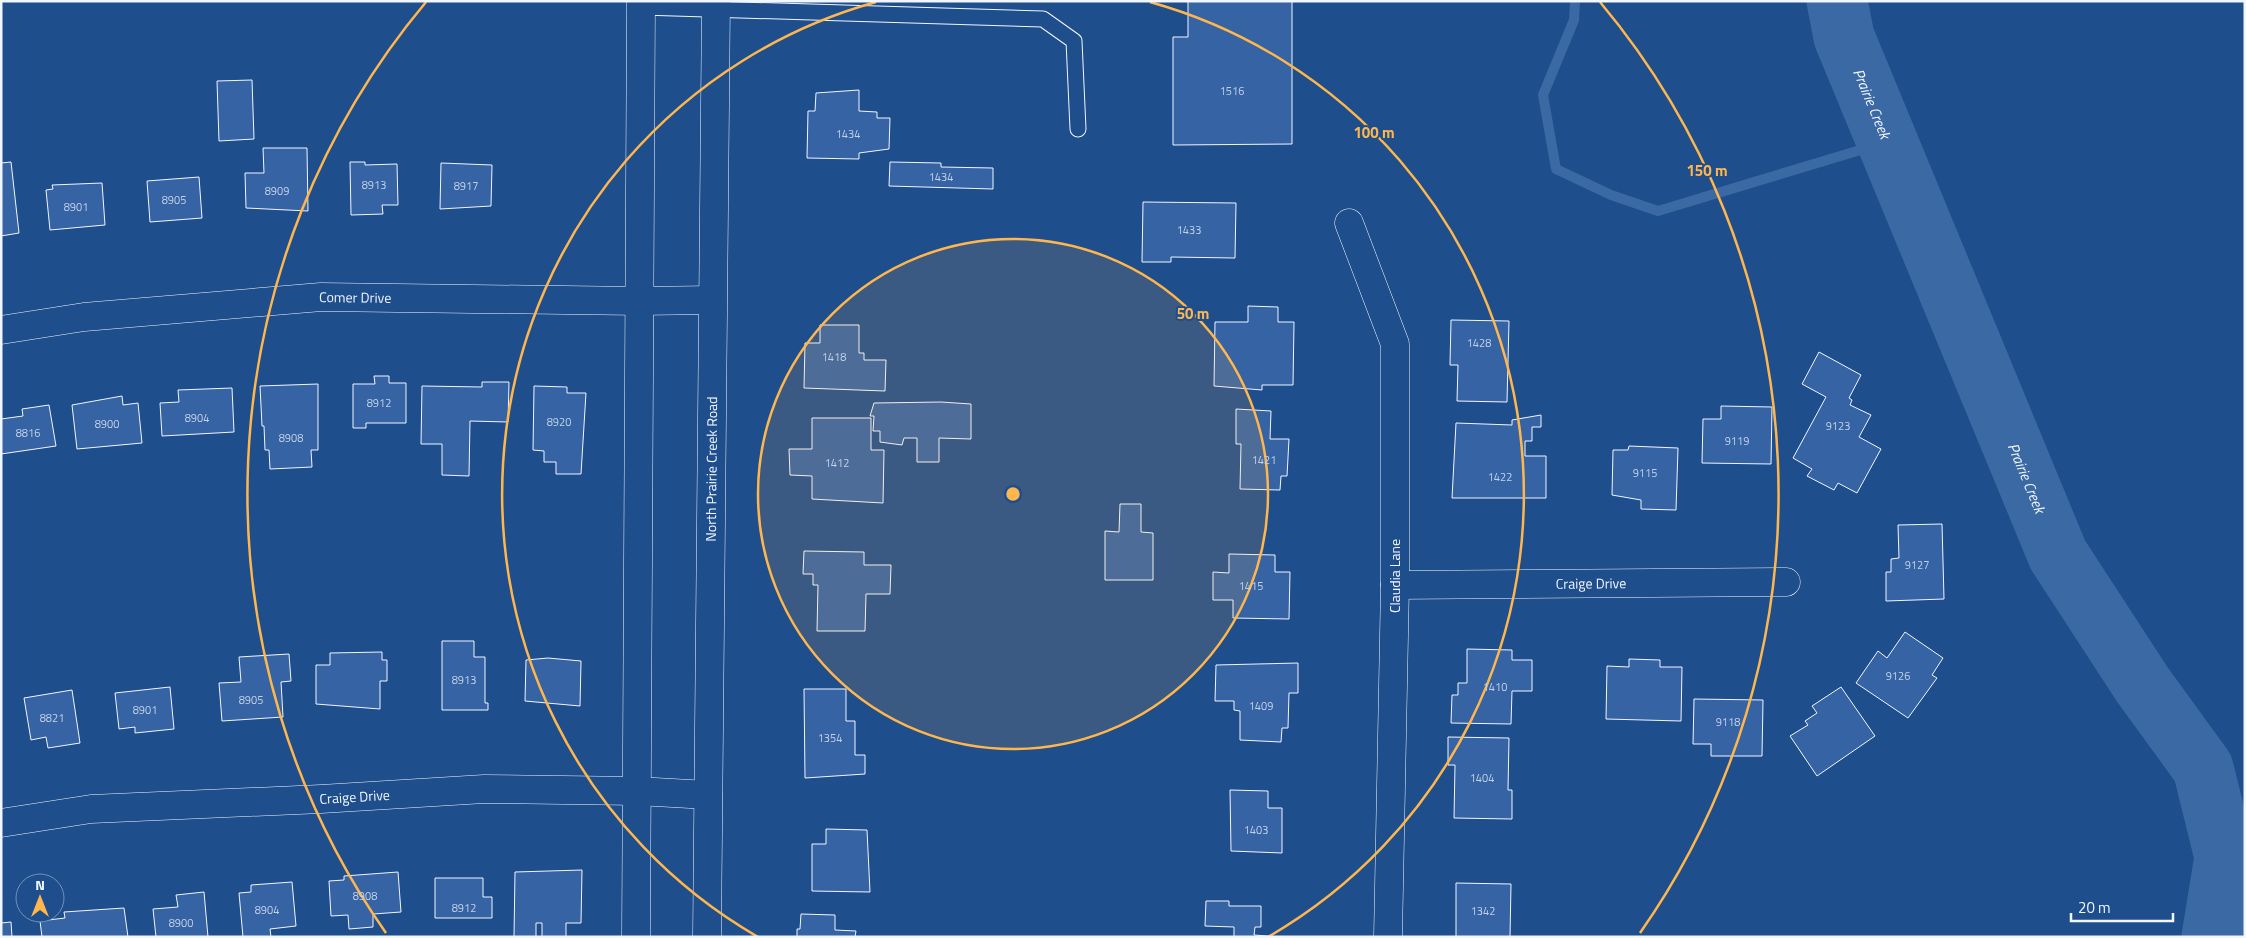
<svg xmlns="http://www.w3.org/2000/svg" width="2246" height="938" viewBox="0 0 2246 938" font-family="'Titillium Web',sans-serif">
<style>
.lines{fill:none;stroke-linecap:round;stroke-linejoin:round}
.stream{stroke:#3b69a3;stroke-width:10}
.river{stroke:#3b69a3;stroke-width:61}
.building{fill:#3563a3;stroke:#f2f6ff}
.lane-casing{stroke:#f2f6ff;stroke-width:17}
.street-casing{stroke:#f2f6ff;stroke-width:29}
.secondary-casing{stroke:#f2f6ff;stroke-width:29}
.lane{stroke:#1f4e8c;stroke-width:15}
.street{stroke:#1f4e8c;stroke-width:28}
.secondary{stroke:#1f4e8c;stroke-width:28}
.ring{fill:none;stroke:#ffb74d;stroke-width:2.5}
.labels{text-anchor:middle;stroke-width:4;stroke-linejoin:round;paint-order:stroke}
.number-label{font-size:11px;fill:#c3d1e8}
.street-label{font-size:14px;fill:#f2f6ff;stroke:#1f4e8c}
.water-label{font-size:15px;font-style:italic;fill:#f2f6ff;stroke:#1f4e8c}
.centre{fill:#ffb74d;stroke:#1f4e8c;stroke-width:2.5}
.ring-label{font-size:15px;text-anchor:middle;font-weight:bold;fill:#ffb74d;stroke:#1f4e8c;stroke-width:4;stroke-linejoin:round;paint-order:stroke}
</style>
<rect width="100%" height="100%" fill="#1f4e8c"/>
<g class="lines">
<!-- stream -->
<polyline class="stream" points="1575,1 1574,20 1543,95 1556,169 1611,195 1658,211 1887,142"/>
<!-- river -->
<path class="river" id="s1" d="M1837,1L1844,37L2058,555L2142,684L2203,768L2225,857L2212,937"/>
</g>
<!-- building -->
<g class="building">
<polygon points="1188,1 1292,1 1292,144 1173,145 1173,37 1188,37"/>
<polygon points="252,80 254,139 219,141 217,81"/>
<polygon points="859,90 859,111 877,112 877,118 890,118 889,149 859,153 859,159 807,158 808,111 815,111 816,93"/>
<polygon points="263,148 307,148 308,211 246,208 245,173 264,173"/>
<polygon points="11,162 19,233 1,236 1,163"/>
<polygon points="350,162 365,162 365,165 397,164 398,205 382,205 383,214 351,215"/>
<polygon points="890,162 941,163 941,167 993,168 993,189 889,186"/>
<polygon points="441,163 492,165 491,206 440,209"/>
<polygon points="199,177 202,218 150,222 147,181"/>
<polygon points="102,183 105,225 50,230 46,190 53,189 52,185"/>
<polygon points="1143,202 1236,203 1235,258 1171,257 1171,262 1142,262"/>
<polygon points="1248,306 1278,307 1278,322 1294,322 1293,385 1262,385 1262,390 1214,386 1215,322 1248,322"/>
<polygon points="1451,320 1509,321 1507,402 1457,401 1458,365 1450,365"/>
<polygon points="820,325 859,325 859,353 864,353 864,360 886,360 885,391 804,388 805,343 820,343"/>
<polygon points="1819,352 1861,375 1849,398 1852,400 1850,405 1871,415 1859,437 1881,449 1857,493 1838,483 1834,490 1807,476 1812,469 1793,458 1826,397 1802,384"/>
<polygon points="374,376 389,376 389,383 406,383 406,423 366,423 366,428 353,428 353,384 375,384"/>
<polygon points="482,382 509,382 508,422 470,421 469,476 442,475 442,444 421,444 422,386 482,387"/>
<polygon points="318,384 318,450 311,450 312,467 270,469 269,450 265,450 264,426 262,426 260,386"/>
<polygon points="534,386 567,387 567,393 586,393 581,474 556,474 556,462 544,462 544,451 533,450"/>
<polygon points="232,388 234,432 162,436 160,403 179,402 178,390"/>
<polygon points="122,396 123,405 138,403 142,443 77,449 72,405"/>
<polygon points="941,402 971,404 971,439 939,438 939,462 917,462 917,438 904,438 902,445 880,442 880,431 873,431 874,416 870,416 874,403"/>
<polygon points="49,405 56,446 1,454 1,419 23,416 22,409"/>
<polygon points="1721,406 1772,407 1771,464 1702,463 1703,419 1721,419"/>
<polygon points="1236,409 1271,411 1270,439 1289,439 1287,476 1281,476 1280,490 1240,489 1241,444 1236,444"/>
<polygon points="1541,415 1541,427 1532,427 1532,441 1525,441 1525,456 1546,456 1546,498 1452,498 1456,423 1512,425 1512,420"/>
<polygon points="812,418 871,418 871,450 884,450 883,503 812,499 812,476 790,475 789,449 812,449"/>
<polygon points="1629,446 1678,448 1676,510 1641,509 1641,500 1612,495 1613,450 1628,450"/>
<polygon points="1120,504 1141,504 1141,532 1153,533 1153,580 1105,580 1105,531 1119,532"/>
<polygon points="1942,524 1944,599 1886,601 1886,572 1891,572 1891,559 1899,558 1898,525"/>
<polygon points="804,551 864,552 864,565 891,565 890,594 866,594 865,631 817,631 818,585 813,585 813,574 803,574"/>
<polygon points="1229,554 1275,555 1275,572 1290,572 1289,619 1233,618 1233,600 1213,600 1213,572 1229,573"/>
<polygon points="1905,632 1943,658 1932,675 1937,678 1908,718 1856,683 1878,651 1887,658"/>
<polygon points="442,641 474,641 474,657 485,657 485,703 488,703 488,710 442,710"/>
<polygon points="1467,649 1512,650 1512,660 1532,660 1532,691 1512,691 1511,724 1451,723 1452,695 1458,695 1458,683 1467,683"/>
<polygon points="382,652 382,660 387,660 387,681 380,681 380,709 316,704 316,665 330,665 330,653"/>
<polygon points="289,654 291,681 281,682 283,717 222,721 219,683 241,682 239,657"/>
<polygon points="548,658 581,661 580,706 525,701 526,660"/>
<polygon points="1629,659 1660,660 1660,667 1682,667 1681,721 1606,719 1607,666 1629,667"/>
<polygon points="1298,663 1298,693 1289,693 1288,728 1282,728 1281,742 1240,740 1240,711 1234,710 1234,701 1215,701 1216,665"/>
<polygon points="170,687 174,729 135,733 135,727 119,729 115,693"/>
<polygon points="1841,687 1875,736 1817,776 1790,736 1808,725 1805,721 1817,713 1812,706"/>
<polygon points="804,689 846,689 846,721 855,721 855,755 865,755 865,774 805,778"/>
<polygon points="72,690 80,743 48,748 46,737 31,740 24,698"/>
<polygon points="1694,699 1763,700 1762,756 1711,756 1711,744 1693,744"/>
<polygon points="1448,737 1509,738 1508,790 1512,790 1512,819 1454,818 1455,765 1448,765"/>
<polygon points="1230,790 1268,791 1268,808 1282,808 1282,853 1231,851"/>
<polygon points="826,829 867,830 870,892 812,891 812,844 826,844"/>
<polygon points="582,870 581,923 566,923 566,937 542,937 542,923 536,923 536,937 514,937 515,872"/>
<polygon points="398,872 401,912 373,914 373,927 349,929 348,915 331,916 329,881 344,880 344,876"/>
<polygon points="435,878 483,878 483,897 492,897 492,918 435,918"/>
<polygon points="292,882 296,926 270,929 271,937 243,937 239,893 251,892 251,885"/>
<polygon points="1456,883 1511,884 1510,937 1456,937"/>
<polygon points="204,892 208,937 156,937 153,909 178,907 176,895"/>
<polygon points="1206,901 1229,901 1229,906 1261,906 1261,927 1255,927 1254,935 1281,937 1234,937 1234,927 1205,926"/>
<polygon points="124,908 128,937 42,937 40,921 65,918 64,912"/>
<polygon points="801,914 835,915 835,930 856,931 855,937 797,937 797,929 800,929"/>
<polygon points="11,922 12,937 1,937 1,923"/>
</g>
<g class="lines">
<defs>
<polyline id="lane" points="641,7 1043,19 1074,41 1078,129"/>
<g id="street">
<polyline points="1349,223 1395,344 1395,585 1388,937"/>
<path id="s2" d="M1,330L84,317L321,297L639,301L712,300"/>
<path id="s3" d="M1395,585L1786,582"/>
<path id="s4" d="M1,823L91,809L321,799L484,789L637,791L708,795"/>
</g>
<g id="secondary">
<polyline points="636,937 641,1"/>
<path id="s5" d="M707,937L716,1"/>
</g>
</defs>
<!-- lane casing -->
<use href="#lane" class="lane-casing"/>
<!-- street casing -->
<use href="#street" class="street-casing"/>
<!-- secondary casing -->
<use href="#secondary" class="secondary-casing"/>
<!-- lane -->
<use href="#lane" class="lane"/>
<!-- street -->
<use href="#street" class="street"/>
<!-- secondary -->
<use href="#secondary" class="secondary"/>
</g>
<!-- distance rings -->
<circle cx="1013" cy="494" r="255" fill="#ffb74d" fill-opacity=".12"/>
<g class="ring">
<circle cx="1013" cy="494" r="255"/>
<path d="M758 937A511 511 0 0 1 876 2M1150 2A511 511 0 0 1 1268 937"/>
<path d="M386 933A766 766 0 0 1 426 2M1600 2A766 766 0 0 1 1640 933"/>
</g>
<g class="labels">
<!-- number labels -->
<g class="number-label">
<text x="1232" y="95">1516</text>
<text x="848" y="138">1434</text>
<text x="941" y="181">1434</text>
<text x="374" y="189">8913</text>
<text x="466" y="190">8917</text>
<text x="277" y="195">8909</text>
<text x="174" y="204">8905</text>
<text x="76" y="211">8901</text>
<text x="1189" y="234">1433</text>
<text x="1479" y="347">1428</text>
<text x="834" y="361">1418</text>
<text x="379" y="407">8912</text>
<text x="197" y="422">8904</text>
<text x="559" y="426">8920</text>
<text x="107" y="428">8900</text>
<text x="1838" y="430">9123</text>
<text x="28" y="437">8816</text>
<text x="291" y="442">8908</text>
<text x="1737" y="445">9119</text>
<text x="1264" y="464">1421</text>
<text x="837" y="467">1412</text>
<text x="1645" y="477">9115</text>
<text x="1500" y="481">1422</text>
<text x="1917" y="569">9127</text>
<text x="1251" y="590">1415</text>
<text x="1898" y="680">9126</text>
<text x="464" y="684">8913</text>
<text x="1495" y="691">1410</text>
<text x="251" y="704">8905</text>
<text x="1261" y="710">1409</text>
<text x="145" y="714">8901</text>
<text x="52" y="722">8821</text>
<text x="1728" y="726">9118</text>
<text x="830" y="742">1354</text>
<text x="1482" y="782">1404</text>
<text x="1256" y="834">1403</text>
<text x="365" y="900">8908</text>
<text x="464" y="912">8912</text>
<text x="267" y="914">8904</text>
<text x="1483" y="915">1342</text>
<text x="181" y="927">8900</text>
</g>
<!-- street labels -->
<g class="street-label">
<text dy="5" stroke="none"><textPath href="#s2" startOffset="356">Comer Drive</textPath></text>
<text dy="5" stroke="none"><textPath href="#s5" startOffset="468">North Prairie Creek Road</textPath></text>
<text transform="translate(1395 576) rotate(-90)" y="5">Claudia Lane</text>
<text dy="5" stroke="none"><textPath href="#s3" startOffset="196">Craige Drive</textPath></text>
<text dy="5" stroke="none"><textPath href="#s4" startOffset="355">Craige Drive</textPath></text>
</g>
<!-- water labels -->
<g class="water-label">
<text dy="5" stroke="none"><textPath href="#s1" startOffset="109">Prairie Creek</textPath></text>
<text dy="5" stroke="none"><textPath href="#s1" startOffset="514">Prairie Creek</textPath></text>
</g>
</g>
<circle cx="1013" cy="494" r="8" class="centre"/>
<g class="ring-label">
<text x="1374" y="138">100 m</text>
<text x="1707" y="176">150 m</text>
<text x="1193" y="319">50 m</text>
</g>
<!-- border -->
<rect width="2246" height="938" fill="none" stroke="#f2f6ff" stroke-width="5"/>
<!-- north arrow -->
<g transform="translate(40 898)"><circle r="24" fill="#1f4e8c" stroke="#7391ba"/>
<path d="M0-4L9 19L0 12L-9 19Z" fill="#ffb74d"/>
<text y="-8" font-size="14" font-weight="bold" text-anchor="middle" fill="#f2f6ff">N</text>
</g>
<!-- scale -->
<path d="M2071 913v8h102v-8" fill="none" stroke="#f2f6ff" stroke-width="2.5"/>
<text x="2078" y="913" font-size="15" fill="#f2f6ff" stroke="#1f4e8c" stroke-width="4" paint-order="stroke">20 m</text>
</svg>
